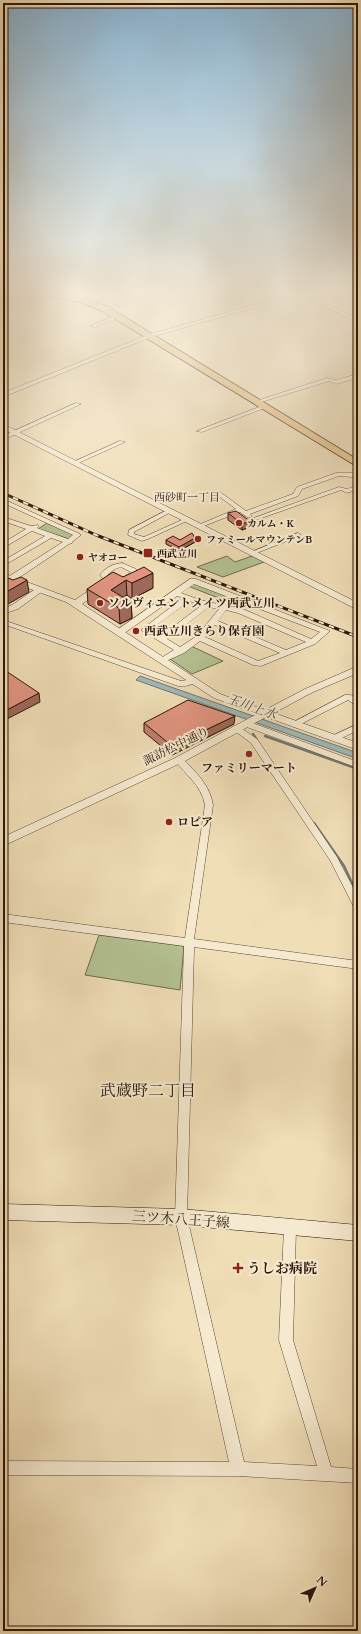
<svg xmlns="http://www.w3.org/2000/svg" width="361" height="1634" viewBox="0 0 361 1634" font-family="Cardo,'Noto Serif JP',serif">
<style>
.green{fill:#b4c293;stroke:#706c4e}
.water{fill:#9fb9b9;stroke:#717873}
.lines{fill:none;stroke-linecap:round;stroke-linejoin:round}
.stream{stroke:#717873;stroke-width:2.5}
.minor-casing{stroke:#5e4834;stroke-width:1}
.tertiary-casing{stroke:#5e4834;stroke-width:1}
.secondary-casing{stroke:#2d1609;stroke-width:1}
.primary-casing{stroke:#2d1609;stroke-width:2}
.minor{fill:#f5ead0;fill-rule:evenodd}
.tertiary{fill:#f5ead0;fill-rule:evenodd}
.secondary{fill:#f5ead0;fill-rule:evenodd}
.primary{fill:#e8bf7c;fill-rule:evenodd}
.rail-casing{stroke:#2d1609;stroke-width:3}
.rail{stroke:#f5ead0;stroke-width:2;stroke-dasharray:5.5;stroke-linecap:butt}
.wall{fill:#c2806f;stroke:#2d1609}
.shaded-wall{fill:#9e685a;stroke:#2d1609}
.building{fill:#e29581;stroke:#2d1609}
.poi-dot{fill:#8f2418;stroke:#f5ead0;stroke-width:1.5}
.labels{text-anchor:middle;stroke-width:4;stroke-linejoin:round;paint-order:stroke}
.far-poi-label{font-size:10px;font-weight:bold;fill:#2d1609;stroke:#f5ead0;text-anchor:start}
.far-neighbourhood-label{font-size:11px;fill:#2d1609;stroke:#f5ead0}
.poi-label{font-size:12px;font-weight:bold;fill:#2d1609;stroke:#f5ead0;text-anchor:start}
.street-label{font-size:12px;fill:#2d1609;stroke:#f5ead0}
.water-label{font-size:13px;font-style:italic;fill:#554f47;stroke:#f5ead0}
.near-street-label{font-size:14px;fill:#2d1609;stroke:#f5ead0}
.near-poi-label{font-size:14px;font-weight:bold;fill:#2d1609;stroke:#f5ead0;text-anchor:start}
.near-neighbourhood-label{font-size:16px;fill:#2d1609;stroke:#f5ead0}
</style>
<rect width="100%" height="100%" fill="#f0deb7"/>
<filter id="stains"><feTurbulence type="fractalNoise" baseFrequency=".005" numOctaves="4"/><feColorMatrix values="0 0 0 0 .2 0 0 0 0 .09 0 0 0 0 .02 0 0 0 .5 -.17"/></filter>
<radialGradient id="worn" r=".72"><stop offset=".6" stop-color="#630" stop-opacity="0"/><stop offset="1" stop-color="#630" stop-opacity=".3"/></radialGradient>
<!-- green -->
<g class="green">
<polygon points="47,523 74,535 69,539 38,529"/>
<polygon points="227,556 235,562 252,556 264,562 223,577 197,567"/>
<polygon points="193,583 229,597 230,598 226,601 188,586"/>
<polygon points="191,646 223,661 192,674 170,659"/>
<polygon points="99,935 184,946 180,990 85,975"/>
</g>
<!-- water -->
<polygon class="water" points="140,676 358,753 358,759 136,680"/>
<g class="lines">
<!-- stream -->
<g class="stream">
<polyline points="253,734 257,740"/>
<polyline points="265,736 358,769"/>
<polyline points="314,823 344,866 358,896"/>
</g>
<defs>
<g id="minor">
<polygon points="113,294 121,294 90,303 88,302"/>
<polygon points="156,294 164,294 105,310 103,309"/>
<polygon points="189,294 197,294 183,298 181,297"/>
<polygon points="300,294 306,294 358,319 358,323"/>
<polygon points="115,316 120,317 95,327 90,326"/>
<polygon points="358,374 358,378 336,384 329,381 258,403 253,402 327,378 336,380"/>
<polygon points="76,403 81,404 3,440 3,436"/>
<polygon points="262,406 267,407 202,432 197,431"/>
<polygon points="120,441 125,442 76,464 71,463"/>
<polygon points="358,471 358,475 352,477 339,476 302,489 298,496 250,514 252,516 251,517 247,517 240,512 201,527 197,527 196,526 236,509 216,494 216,492 220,492 246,511 293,494 297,487 336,473 352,473"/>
<polygon points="358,485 358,489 347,493 341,490 256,520 254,521 251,519 339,487 347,489"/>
<polygon points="3,499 80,534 81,535 73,541 72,543 69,544 14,581 8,581 8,577 63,542 51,538 3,566 3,561 45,536 32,531 3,548 3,543 26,529 3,521 3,517 31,526 38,525 39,526 37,528 68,539 73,535 3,503"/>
<polygon points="169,509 172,511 171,512 134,532 134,534 144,537 184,519 186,518 189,520 148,539 142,541 128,535 129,530"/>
<polygon points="298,533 301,535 300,536 254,554 250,554 249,553"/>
<path d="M122,563L136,569L139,573L126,583L103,585V579L100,575C106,567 113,564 122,563ZM121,567L131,572L121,579L110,580L108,574L115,569Z"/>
<path d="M190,579H196L330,631L315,644L261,666L253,665L200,641L184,653L164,662H161L160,660L161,658L174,650L141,630L183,598L177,596L123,634H117V630ZM194,584L320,632L311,639L243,609L228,606L231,603L230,601H224L222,605L200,600L181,593ZM189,601L202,605L161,636L150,630ZM209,607L219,609L197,636L180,647L167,639ZM226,610L238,613L306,642L286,650L218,621ZM215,625L280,653L258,661L205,637Z"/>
<polygon points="37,588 40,588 44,590 18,609 3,614 3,609 12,605"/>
<path d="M3,620L181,681L193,679L197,681C193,685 183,687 178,686L3,624Z"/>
<polygon points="345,695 351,695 358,700 358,707 348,700 297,726 294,727 290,724"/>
<polygon points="247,721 358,762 358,768 244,726 243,724"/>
<polygon points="358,724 358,730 338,740 332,740 331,738 332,736"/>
<polygon points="238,726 257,739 337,857 358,897 358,910 355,909 330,860 251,743 235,731 234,729"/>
<path d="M179,757L182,758C196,772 210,785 213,805L194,939L358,961V969L194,947L187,1217L244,1462L317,1466L279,1340L284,1228L286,1224L290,1222L294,1224L296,1228L293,1340L331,1467L358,1469V1483L238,1476L3,1475V1461L229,1462L175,1217L184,946L3,922V914L185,938L205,805C201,784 186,776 175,760Z"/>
</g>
<g id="tertiary">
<polygon points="77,294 83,294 85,296 79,301 76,299 79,296"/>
<polygon points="292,294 302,294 151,337 3,397 3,393 147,335"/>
<polygon points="3,424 358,603 358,610 3,429"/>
<polygon points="3,573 75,600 97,585 103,585 104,587 103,589 82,604 220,694 265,710 305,689 358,666 358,673 311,693 274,713 358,743 358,750 266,717 183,762 3,846 3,837 175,758 257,714 214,698 66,602 3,579"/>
</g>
<polygon id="secondary" points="3,1204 181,1209 358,1225 358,1241 181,1225 3,1220"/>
<path id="primary" d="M44,294C67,294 87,299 108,307L358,460V467L102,311L84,303L48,296Z"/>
</defs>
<!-- minor casing -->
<use href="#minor" class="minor-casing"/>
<!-- tertiary casing -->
<use href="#tertiary" class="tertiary-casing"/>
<!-- secondary casing -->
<use href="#secondary" class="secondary-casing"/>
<!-- primary casing -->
<use href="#primary" class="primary-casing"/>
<!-- minor -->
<use href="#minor" class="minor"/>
<!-- tertiary -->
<use href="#tertiary" class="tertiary"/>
<!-- secondary -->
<use href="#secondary" class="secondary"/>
<!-- primary -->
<use href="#primary" class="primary"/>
<defs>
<polyline id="rail" points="3,493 96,535 358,637"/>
</defs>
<!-- rail casing -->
<use href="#rail" class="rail-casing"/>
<!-- rail -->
<use href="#rail" class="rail"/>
</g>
<!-- wall -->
<g class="wall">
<polygon points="228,513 250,527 242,530 228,520"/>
<polygon points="166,540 180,540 195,542 179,551 166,544"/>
<polygon points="123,577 153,588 132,599 127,595 123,597 131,602 132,618 120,624 88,604 87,589"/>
<polygon points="144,723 234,724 172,755 144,732"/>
</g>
<!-- shaded-wall -->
<g class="shaded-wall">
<polygon points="250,521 250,527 242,530 242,524"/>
<polygon points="195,538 195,542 179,551 179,547"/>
<polygon points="153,573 153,588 132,599 132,583"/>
<polygon points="27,580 29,592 3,607 3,594"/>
<polygon points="126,580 127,595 113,604 111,590"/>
<polygon points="131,602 132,618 120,624 119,608"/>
<polygon points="39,693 40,702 3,721 3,712"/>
<polygon points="235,716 234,724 172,755 172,746"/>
</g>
<!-- building -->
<g class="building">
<polygon points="236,511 250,521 242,524 228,513"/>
<polygon points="192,533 195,538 179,547 166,540 173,536 180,540"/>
<polygon points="144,567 153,573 132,583 126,580 111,590 131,602 119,608 87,589 113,572 123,577"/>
<polygon points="6,577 13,580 21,577 27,580 3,594 3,578"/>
<polygon points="3,669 39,693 3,712"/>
<polygon points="188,700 235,716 172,746 144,723"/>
</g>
<!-- sky -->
<linearGradient id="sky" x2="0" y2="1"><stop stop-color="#8bb6d5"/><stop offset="0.56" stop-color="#f8f0df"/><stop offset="1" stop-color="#f8f0df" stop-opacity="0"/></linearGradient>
<rect width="361" height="523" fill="url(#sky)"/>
<!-- markers -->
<g class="poi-dot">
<circle cx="239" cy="523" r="4"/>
<circle cx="198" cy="539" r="4"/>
<rect x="143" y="548" width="10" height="10" rx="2"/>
<circle cx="80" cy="557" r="4"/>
<circle cx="100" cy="603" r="4"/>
<circle cx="136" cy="631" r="4"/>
<circle cx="249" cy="754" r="4"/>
<circle cx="169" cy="822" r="4"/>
<path d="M236 1262h4v4h4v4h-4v4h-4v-4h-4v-4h4z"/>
</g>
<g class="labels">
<!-- far-poi labels -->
<g class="far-poi-label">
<text x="247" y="527">カルム・K</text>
<text x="206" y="543">ファミールマウンテンB</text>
<text x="157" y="557">西武立川</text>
<text x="88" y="561">ヤオコー</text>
</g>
<!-- far-neighbourhood labels -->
<g class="far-neighbourhood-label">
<text x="187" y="501">西砂町一丁目</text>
</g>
<!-- poi labels -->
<g class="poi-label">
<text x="108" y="607">ソルヴィエントメイツ西武立川</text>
<text x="144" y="635">西武立川きらり保育園</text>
<text x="249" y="772" text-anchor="middle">ファミリーマート</text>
<text x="177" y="826">ロピア</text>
</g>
<!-- street labels -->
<g class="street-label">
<text transform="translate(176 746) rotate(-26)" y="4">諏訪松中通り</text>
</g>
<!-- water labels -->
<g class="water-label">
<text transform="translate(252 706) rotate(19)" y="5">玉川上水</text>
</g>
<!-- near-street labels -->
<g class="near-street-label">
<text transform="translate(181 1219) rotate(4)" y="5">三ツ木八王子線</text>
</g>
<!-- near-poi labels -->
<g class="near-poi-label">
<text x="247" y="1273">うしお病院</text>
</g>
<!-- near-neighbourhood labels -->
<g class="near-neighbourhood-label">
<text x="148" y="1096">武蔵野二丁目</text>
</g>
</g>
<!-- margin -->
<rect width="361" height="1634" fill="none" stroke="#f0deb7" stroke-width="16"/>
<rect x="4" y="4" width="353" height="1626" fill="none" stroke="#2d1609" stroke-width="2"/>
<rect x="8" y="8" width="345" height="1618" fill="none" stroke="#2d1609"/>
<!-- north arrow -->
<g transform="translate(315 1588) rotate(45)" stroke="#f5ead0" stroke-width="3" paint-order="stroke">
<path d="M0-3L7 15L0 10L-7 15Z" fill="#2d1609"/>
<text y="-6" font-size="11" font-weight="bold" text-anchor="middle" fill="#2d1609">N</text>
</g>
<rect width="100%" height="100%" filter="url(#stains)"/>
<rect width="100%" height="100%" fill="url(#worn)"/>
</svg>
